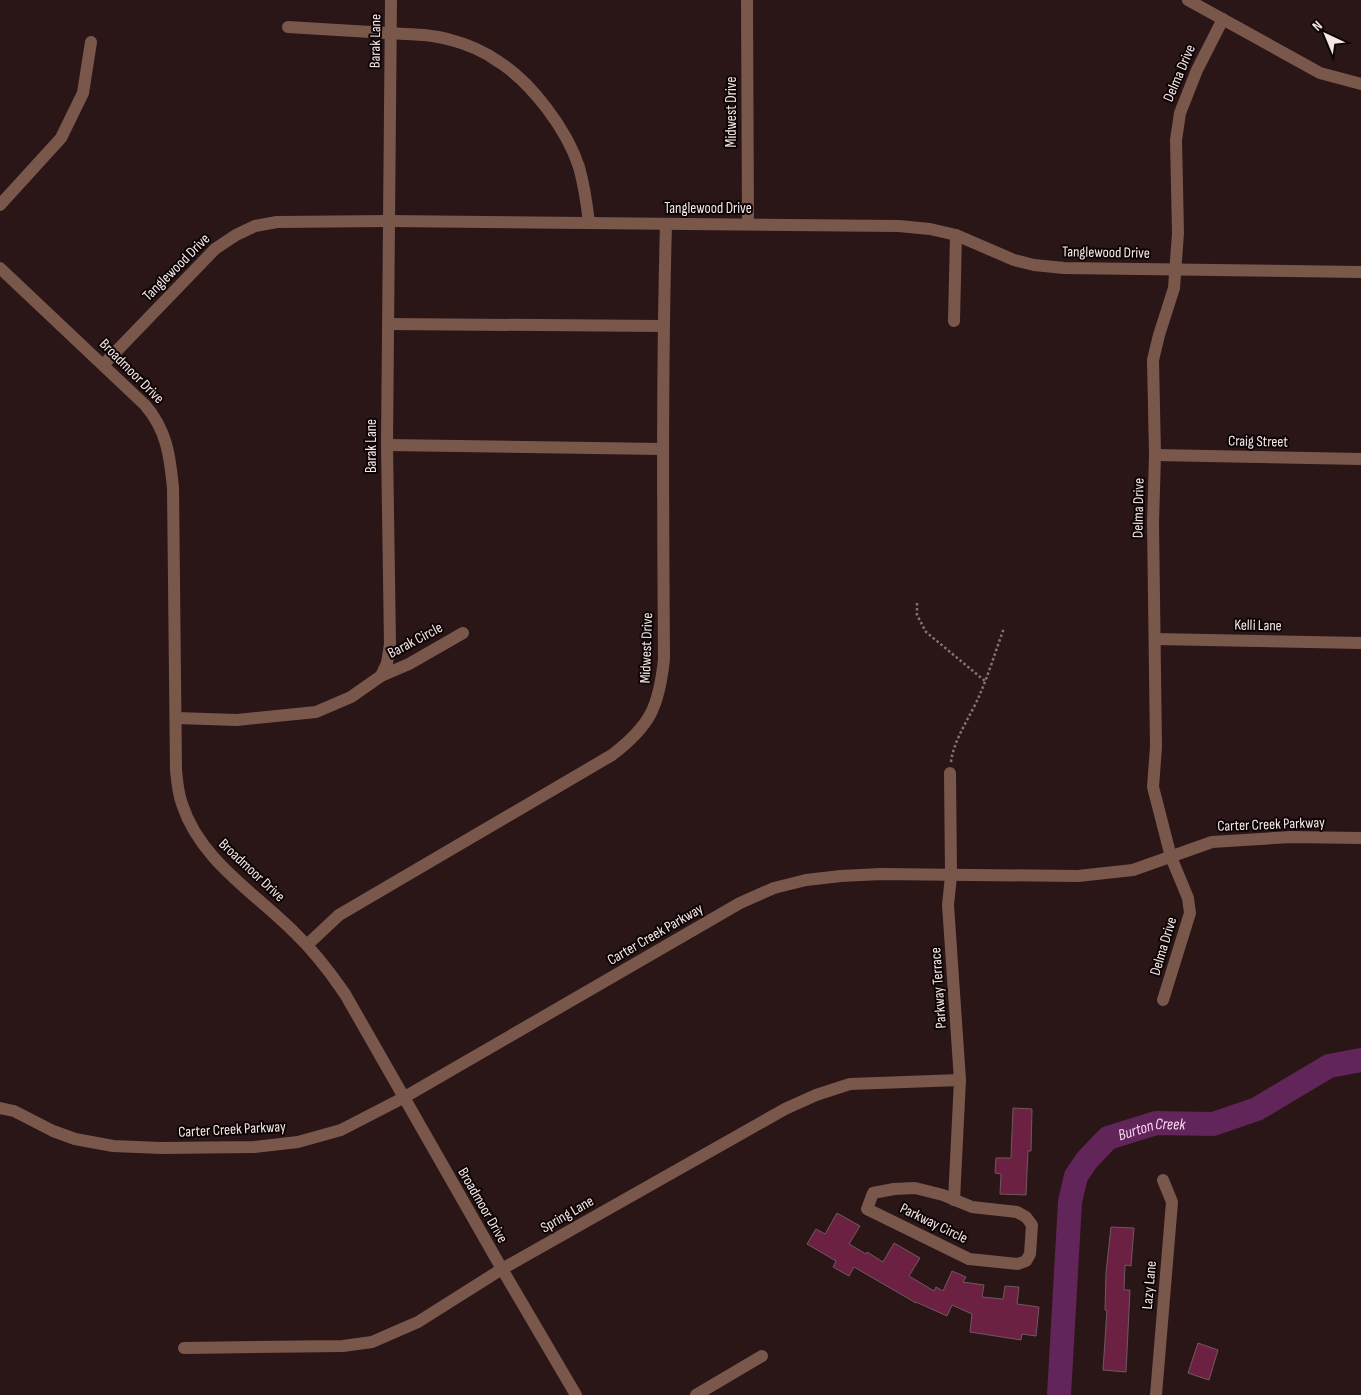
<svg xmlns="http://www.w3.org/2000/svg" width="1361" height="1395" viewBox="0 0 1361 1395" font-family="'Sofia Sans Condensed',sans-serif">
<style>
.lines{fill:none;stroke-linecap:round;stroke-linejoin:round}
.river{stroke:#622559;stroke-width:24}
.building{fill:#6c2143;stroke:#6f5860}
.path{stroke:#857374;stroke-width:2.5;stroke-dasharray:2.5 2.5;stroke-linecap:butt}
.minor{stroke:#7a574b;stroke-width:12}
.labels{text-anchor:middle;stroke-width:4;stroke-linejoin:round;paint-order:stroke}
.street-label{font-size:15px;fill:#f6e7e7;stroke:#0d0505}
.water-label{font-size:16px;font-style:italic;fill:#f9d3f1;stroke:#0d0505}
</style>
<rect width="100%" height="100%" fill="#2a1617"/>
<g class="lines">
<!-- river -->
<path class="river" id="s1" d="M1059,1395L1070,1202L1076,1176L1087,1160L1108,1138L1156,1123L1213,1124L1257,1109L1329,1066L1361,1060"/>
</g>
<!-- building -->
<g class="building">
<polygon points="1013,1108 1032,1109 1031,1151 1028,1151 1026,1195 1000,1194 1001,1174 995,1173 996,1158 1011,1158"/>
<polygon points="837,1213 860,1226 849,1244 866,1254 867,1252 883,1262 894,1243 920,1258 909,1276 934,1291 936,1287 943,1291 952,1271 966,1277 963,1282 984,1285 982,1297 1003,1299 1005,1286 1019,1287 1017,1304 1039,1307 1036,1336 1022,1334 1021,1340 970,1332 972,1314 952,1305 947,1316 916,1302 916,1303 854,1267 849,1276 833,1267 836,1261 807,1244 816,1229 825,1234"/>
<polygon points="1111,1227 1134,1228 1131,1266 1125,1265 1124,1290 1130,1290 1126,1372 1103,1370 1107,1310 1105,1310 1106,1273"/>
<polygon points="1198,1343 1218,1350 1209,1380 1188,1373"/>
</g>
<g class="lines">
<!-- path -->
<g class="path">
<polyline points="917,603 917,615 926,632 985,681"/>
<path d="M951,762C954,738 971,716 980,694C989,673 996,650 1004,628"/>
</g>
<!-- minor -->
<g class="minor">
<polyline points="747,0 748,224"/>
<polyline points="1188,0 1320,73 1361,84"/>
<path d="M288,27C321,29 354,31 387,33C408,34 430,34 451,40C467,44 485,52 499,62C532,83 567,130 579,167C584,185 587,205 589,223"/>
<polyline points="0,205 61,138 83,93 91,42"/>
<path d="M0,268L145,405C167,430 170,457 173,488L176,770C177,781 178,793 182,804C200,860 254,892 294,932C314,951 330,972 345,994L502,1269L576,1395"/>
<polyline points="954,321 956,235"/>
<polyline points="388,324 663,326"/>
<polyline points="104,364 215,249 236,235 255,226 277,222 389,221 899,226 930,229 956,235 1014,260 1034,265 1064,268 1361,272"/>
<polyline points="387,445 662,449"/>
<polyline points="1155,455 1361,459"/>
<polyline points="1155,639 1361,643"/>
<polyline points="381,676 387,663 390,644 387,445 391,0"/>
<polyline points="176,718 237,720 316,712 351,697 381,676 409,664 463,633"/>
<polyline points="950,773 951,876 948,905 960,1080 954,1200"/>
<path d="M307,945L339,915L612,755C650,726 659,707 664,659C663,514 662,369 666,224"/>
<polyline points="1163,1000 1190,913 1188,898 1171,857 1153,787 1156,747 1153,523 1155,455 1153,360 1159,335 1174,288 1178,233 1176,140 1180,113 1197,70 1223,19"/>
<polyline points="0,1108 14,1111 53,1131 75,1139 113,1146 161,1148 254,1147 298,1142 341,1130 403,1098 740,903 774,888 806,880 841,876 881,874 1078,876 1133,870 1212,842 1291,837 1361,838"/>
<polygon points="915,1188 943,1195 972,1207 1017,1212 1026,1217 1032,1225 1030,1254 1026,1261 1018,1264 969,1259 867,1209 873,1193 894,1189"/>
<polyline points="184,1348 343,1346 372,1342 418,1322 502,1269 785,1109 816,1095 850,1084 960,1080"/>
<polyline points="696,1395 762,1356"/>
<polyline points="1156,1395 1172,1202 1163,1180"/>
</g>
</g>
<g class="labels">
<!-- street labels -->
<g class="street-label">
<text transform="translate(375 41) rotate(-89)" y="5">Barak Lane</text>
<text transform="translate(1179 73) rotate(-67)" y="5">Delma Drive</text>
<text transform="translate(731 112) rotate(-90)" y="5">Midwest Drive</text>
<text x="708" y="213">Tanglewood Drive</text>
<text transform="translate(1106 252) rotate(1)" y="5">Tanglewood Drive</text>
<text transform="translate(176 267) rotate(-45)" y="5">Tanglewood Drive</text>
<text transform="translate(132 371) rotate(45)" y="5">Broadmoor Drive</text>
<text transform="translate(1258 441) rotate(1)" y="5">Craig Street</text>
<text transform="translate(371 446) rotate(-90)" y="5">Barak Lane</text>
<text transform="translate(1138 508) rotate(-89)" y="5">Delma Drive</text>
<text transform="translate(1258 625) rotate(1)" y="5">Kelli Lane</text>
<text transform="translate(415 640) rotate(-28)" y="5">Barak Circle</text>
<text transform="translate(646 648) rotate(-88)" y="5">Midwest Drive</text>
<text transform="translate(1271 824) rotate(-2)" y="5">Carter Creek Parkway</text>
<text transform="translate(252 870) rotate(43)" y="5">Broadmoor Drive</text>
<text transform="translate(655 934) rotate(-30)" y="5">Carter Creek Parkway</text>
<text transform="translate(1163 946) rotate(-73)" y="5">Delma Drive</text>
<text transform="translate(938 988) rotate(-94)" y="5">Parkway Terrace</text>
<text transform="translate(232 1129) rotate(-3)" y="5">Carter Creek Parkway</text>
<text transform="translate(483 1205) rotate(60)" y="5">Broadmoor Drive</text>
<text transform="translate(567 1214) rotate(-30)" y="5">Spring Lane</text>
<text transform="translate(934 1223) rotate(26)" y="5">Parkway Circle</text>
<text transform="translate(1149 1285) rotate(-85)" y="5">Lazy Lane</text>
</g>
<!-- water labels -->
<g class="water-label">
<text dy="6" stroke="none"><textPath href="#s1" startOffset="315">Burton Creek</textPath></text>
</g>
</g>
<!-- north arrow -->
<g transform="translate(1326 35) rotate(316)" stroke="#0d0505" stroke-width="4" paint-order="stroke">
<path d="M0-4L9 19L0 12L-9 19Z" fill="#f6e7e7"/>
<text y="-8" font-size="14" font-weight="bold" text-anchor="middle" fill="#f6e7e7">N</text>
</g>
</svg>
